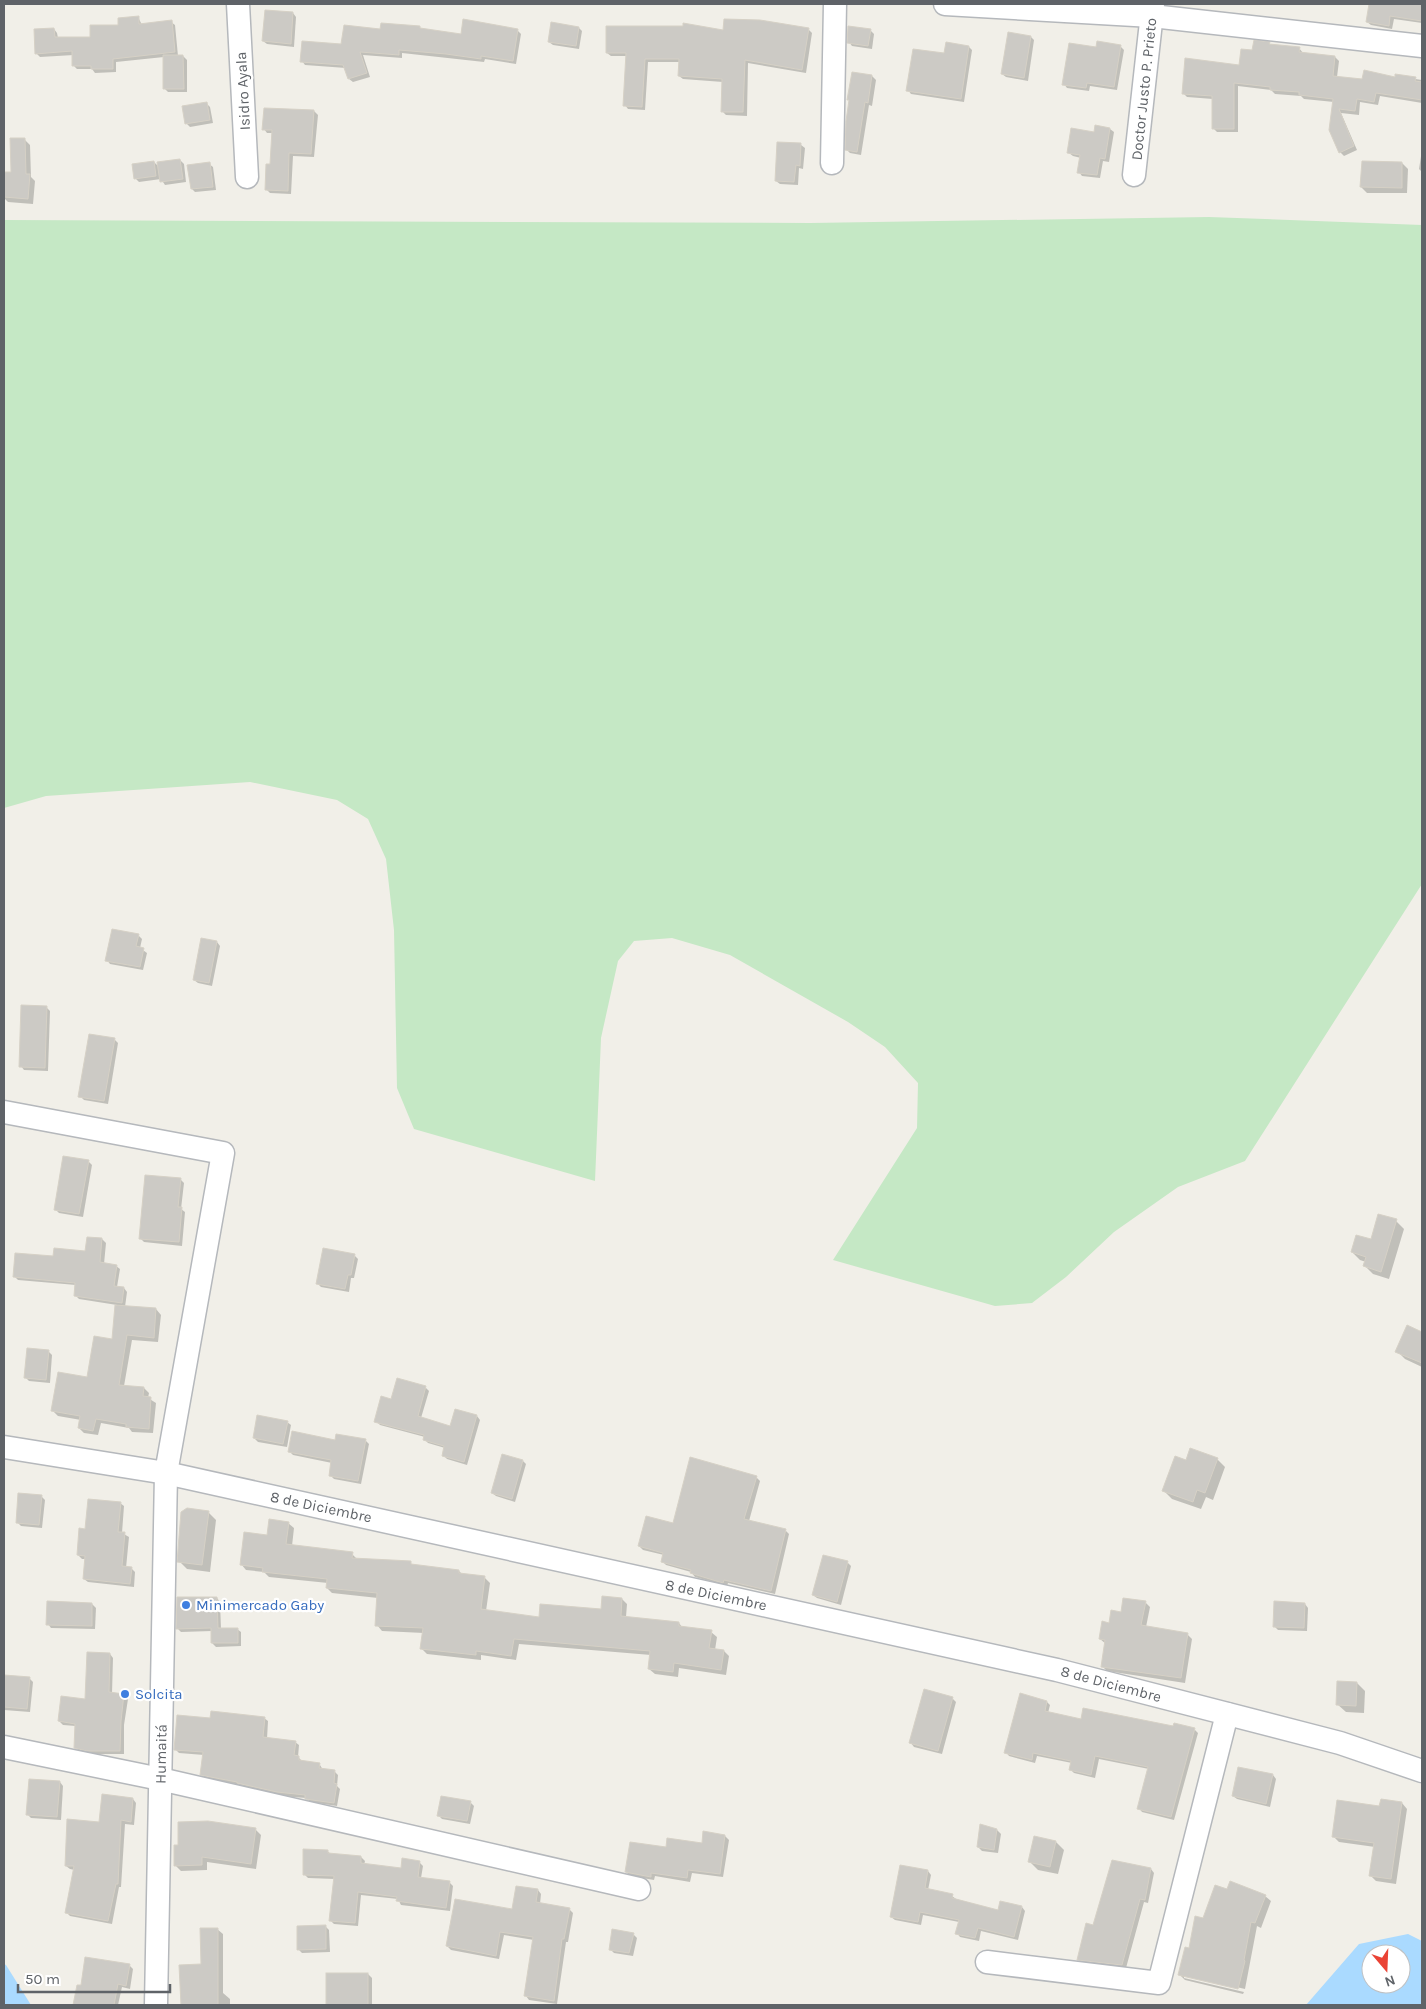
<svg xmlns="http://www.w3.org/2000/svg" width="1426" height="2009" viewBox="0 0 1426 2009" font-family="Karla,sans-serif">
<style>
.green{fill:#c5e8c5}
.water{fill:#aadaff;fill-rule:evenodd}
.shadow{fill:#0003}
.building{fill:#cccac5;stroke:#d6d1c6}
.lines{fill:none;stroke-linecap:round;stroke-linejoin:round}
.minor-casing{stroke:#b5b8bc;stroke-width:25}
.minor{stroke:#fff;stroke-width:22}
.shop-dot{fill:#3f7fe0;stroke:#fff;stroke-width:2}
.labels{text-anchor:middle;stroke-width:4.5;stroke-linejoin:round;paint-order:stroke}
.street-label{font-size:15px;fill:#5f6368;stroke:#fff}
.shop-label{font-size:15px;fill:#366cbe;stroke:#fff;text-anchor:start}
</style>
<rect width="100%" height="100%" fill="#f1efe8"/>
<!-- green -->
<polygon class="green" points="1209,217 1422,225 1422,884 1245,1161 1178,1187 1114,1232 1066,1277 1032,1303 995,1306 833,1260 917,1128 918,1083 885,1047 848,1022 730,955 672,938 634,941 618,961 601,1038 595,1181 414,1129 397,1088 394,930 386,859 368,819 337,800 250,782 46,796 4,808 4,220 810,223"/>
<!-- water -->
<g class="water">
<path d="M1408,1934L1422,1941V2005H1306L1359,1944ZM1371,1954H1401V1984H1371Z"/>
<polygon points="4,1964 6,1965 31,2005 4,2005"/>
</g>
<!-- shadow -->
<g class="shadow">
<polygon points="1370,4 1422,4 1422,23 1394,19 1392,29 1371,25 1367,22"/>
<polygon points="293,13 296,17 294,47 267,44 263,41"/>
<polygon points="138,17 142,25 171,22 175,25 178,56 183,56 187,60 187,92 168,92 164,88 164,57 116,62 116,72 95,73 92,69 77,69 74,66 74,55 40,57 36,53 54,29 57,33 58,38 92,38"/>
<polygon points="420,28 421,29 462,35 517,30 521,34 516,64 485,59 484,62 402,53 402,58 363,55 370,77 353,82 349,79 346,68 305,65 302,61 381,30"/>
<polygon points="579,28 582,31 579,49 553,45 549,42"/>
<polygon points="808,29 812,33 806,73 748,63 747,116 726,115 723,112 723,82 683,79 679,76 680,62 648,62 645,110 628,109 625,105 627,56 611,56 607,53 724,31"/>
<polygon points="870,30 874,34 872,49 852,46 849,42"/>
<polygon points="1031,37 1034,40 1028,81 1006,77 1002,74"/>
<polygon points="1269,43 1271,46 1299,48 1303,53 1335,57 1339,61 1337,77 1363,80 1396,78 1396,76 1422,80 1422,103 1380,96 1378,105 1360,102 1359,115 1341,113 1357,150 1344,156 1340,152 1334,102 1304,99 1301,96 1275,94 1271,90 1238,86 1238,132 1217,132 1213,128 1213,99 1187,97 1183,93 1240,67 1253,52"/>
<polygon points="1120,46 1124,50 1117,90 1090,86 1089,91 1067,88 1064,84 1097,49"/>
<polygon points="969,47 972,50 964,102 911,94 908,90"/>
<polygon points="853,73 872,76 876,80 872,106 869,105 861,155 850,153 847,150"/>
<polygon points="206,103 210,107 213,123 190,127 186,123"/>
<polygon points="314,111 318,115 314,157 293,156 291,194 270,193 266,189 272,166 273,133 267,133 264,129"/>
<polygon points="1110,129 1114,132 1109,162 1103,161 1100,178 1082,176 1079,172 1081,158 1073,156 1069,153 1095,133"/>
<polygon points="24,139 30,145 31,177 35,181 33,204 8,202 4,198 4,173 12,174"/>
<polygon points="778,143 801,145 805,148 803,169 799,168 798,185 780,184 776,181"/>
<polygon points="1422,150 1422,172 1419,169"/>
<polygon points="180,160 184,164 186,182 165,185 161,179 139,182 135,178 154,162 159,167"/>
<polygon points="1402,163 1408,169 1407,193 1367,193 1361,187"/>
<polygon points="209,164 213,167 216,190 195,192 192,189"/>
<polygon points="138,935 142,939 140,948 147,953 143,970 110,964 107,960"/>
<polygon points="217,942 220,946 212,986 198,983 194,980"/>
<polygon points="46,1007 50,1011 48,1071 24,1070 21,1066"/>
<polygon points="114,1039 118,1043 108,1104 84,1100 80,1096"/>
<polygon points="88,1161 92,1165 83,1217 59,1213 55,1209"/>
<polygon points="180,1179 184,1183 181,1209 185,1212 182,1246 144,1242 140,1238"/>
<polygon points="1396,1221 1404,1229 1389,1279 1373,1274 1365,1266 1366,1262 1360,1260 1352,1252 1372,1241"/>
<polygon points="102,1239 106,1243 104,1264 116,1266 120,1269 117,1287 124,1288 127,1292 125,1307 156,1309 161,1315 158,1342 132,1340 124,1386 144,1388 149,1393 148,1398 156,1403 153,1433 132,1432 129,1428 101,1423 98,1435 84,1433 79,1428 81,1420 58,1416 53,1411 88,1379 113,1340 117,1305 79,1299 75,1295 76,1285 18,1280 14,1276 54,1257 87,1252"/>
<polygon points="354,1255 358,1259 354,1278 351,1278 349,1292 321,1287 317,1283"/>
<polygon points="1408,1327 1422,1333 1422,1367 1405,1359 1397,1351"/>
<polygon points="48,1351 52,1355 50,1383 29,1381 25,1377"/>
<polygon points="425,1387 429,1391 421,1418 451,1427 456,1410 477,1416 480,1420 467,1465 447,1459 443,1455 445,1448 428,1443 424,1439 425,1437 380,1425 376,1421 392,1400"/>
<polygon points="287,1422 291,1425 287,1447 258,1442 254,1438"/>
<polygon points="365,1440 369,1444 361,1484 334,1479 330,1475 332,1463 293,1455 289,1451"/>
<polygon points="1217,1459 1225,1467 1213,1500 1206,1497 1201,1509 1172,1499 1164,1491 1187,1461"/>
<polygon points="523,1461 526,1464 515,1502 496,1496 492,1493"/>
<polygon points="756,1477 760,1481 749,1521 785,1530 789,1534 775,1594 728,1583 727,1586 695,1577 691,1572 666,1565 662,1561 664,1555 643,1550 639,1546"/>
<polygon points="41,1496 45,1500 42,1528 21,1526 17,1522"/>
<polygon points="120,1503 124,1506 122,1533 129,1537 126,1568 131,1568 135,1572 134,1587 88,1582 84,1579 86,1559 82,1559 78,1555 86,1530"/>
<polygon points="208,1512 216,1520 210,1572 187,1569 179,1561"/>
<polygon points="288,1523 294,1528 292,1546 352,1554 357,1559 410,1563 414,1566 459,1571 463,1575 484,1577 490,1583 486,1611 540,1619 602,1611 622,1599 627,1604 626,1617 679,1623 682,1627 711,1632 717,1637 715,1650 724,1651 729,1656 726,1675 679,1668 678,1677 655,1674 649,1669 651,1655 519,1644 516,1660 481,1655 481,1660 427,1654 422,1649 424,1633 382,1631 377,1625 378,1598 332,1593 327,1588 328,1583 269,1577 264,1572 246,1570 241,1564 268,1536"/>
<polygon points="847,1562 851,1566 841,1605 817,1598 813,1595"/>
<polygon points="217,1598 220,1602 221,1629 237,1629 241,1632 241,1646 216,1647 212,1643 212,1631 181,1632 177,1628"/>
<polygon points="1145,1602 1150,1607 1146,1627 1187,1634 1192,1639 1185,1683 1107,1671 1102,1666 1106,1644 1100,1639 1122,1613"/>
<polygon points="92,1604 96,1608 95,1629 51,1628 48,1624"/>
<polygon points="1305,1604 1308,1608 1307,1631 1278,1630 1275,1627"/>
<polygon points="110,1654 113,1658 112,1694 124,1696 128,1699 124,1725 124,1754 91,1754 79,1751 75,1747 76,1726 63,1725 59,1721 86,1700"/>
<polygon points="4,1676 30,1679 33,1682 30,1712 4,1710"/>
<polygon points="1357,1683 1365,1691 1364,1713 1346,1712 1337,1704"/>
<polygon points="952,1698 956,1702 942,1754 914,1747 911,1743"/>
<polygon points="1047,1702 1050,1705 1048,1713 1082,1721 1174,1727 1175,1725 1195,1730 1198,1733 1174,1820 1142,1812 1139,1808 1149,1769 1099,1759 1095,1778 1074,1773 1071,1770 1072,1763 1037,1756 1035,1763 1009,1756 1006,1752"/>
<polygon points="264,1718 268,1721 267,1739 295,1742 299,1745 298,1757 302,1761 320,1765 323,1770 335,1772 338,1775 337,1786 340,1789 337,1806 310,1802 306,1798 281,1796 240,1785 205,1778 201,1774 204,1755 179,1753 175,1749 211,1720"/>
<polygon points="1273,1775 1276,1779 1270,1807 1237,1799 1233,1796"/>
<polygon points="60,1782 63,1786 61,1820 31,1818 27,1814"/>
<polygon points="133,1799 136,1803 134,1825 125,1824 121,1887 119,1887 112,1924 70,1916 66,1912 75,1870 70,1869 66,1866 100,1823"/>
<polygon points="470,1802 474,1806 470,1824 442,1819 439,1816"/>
<polygon points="1402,1803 1407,1809 1396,1884 1376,1881 1370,1875 1375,1847 1339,1842 1333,1836 1381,1808"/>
<polygon points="255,1829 261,1835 256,1869 207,1862 207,1870 181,1871 175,1865 180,1846"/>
<polygon points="997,1830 1001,1834 998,1853 982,1851 978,1847"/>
<polygon points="704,1833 725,1836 729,1840 723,1877 692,1873 690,1882 655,1876 654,1880 630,1876 626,1872 667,1849 703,1844"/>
<polygon points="1056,1842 1064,1850 1058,1874 1038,1870 1030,1862"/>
<polygon points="327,1851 331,1854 361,1857 365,1861 364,1865 402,1869 419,1862 423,1866 421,1878 449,1882 453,1886 450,1911 401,1905 398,1899 361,1895 358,1926 334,1924 331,1921 335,1879 308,1878 304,1874"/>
<polygon points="1151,1869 1154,1873 1148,1903 1144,1902 1126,1968 1082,1963 1078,1959 1094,1926"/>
<polygon points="928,1871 931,1875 928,1890 952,1896 956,1899 999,1911 1022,1907 1025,1911 1018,1940 981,1931 979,1941 960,1937 957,1933 959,1922 923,1915 921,1925 895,1920 891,1917"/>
<polygon points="538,1890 541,1894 540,1904 569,1909 573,1913 568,1942 566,1942 557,2004 529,2000 526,1996 534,1940 504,1935 499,1959 451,1950 447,1946 513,1911"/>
<polygon points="1228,1891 1265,1896 1271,1901 1261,1928 1257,1926 1245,1989 1184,1975 1184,1978 1244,1992 1243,1994 1185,1980 1180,1975 1204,1919"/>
<polygon points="325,1926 329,1930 330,1952 302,1953 298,1949"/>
<polygon points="217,1929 223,1934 223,1993 230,1999 230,2005 181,2005 180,1966 202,1966"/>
<polygon points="633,1934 637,1938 633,1956 614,1953 610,1949"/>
<polygon points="129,1965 133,1969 130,1989 122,1987 118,2005 74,2005 78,1986 82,1987"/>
<polygon points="327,1974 368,1974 372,1978 372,2005 327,2005"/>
</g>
<!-- building -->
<g class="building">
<polygon points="1369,4 1422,4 1422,21 1390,16 1389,26 1366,22"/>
<polygon points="265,10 293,12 291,44 262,41"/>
<polygon points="139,16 139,24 172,20 175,52 113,59 113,69 91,69 91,66 72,66 72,51 35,54 34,29 54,28 55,37 90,37 90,25 118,25 118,18"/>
<polygon points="463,19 518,29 513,61 481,56 481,59 446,54 399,50 399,55 360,52 367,73 348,79 343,65 300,62 302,41 341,44 344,25 380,29 381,23 420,26 420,28 461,34"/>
<polygon points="724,19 760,20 809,28 802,70 745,60 743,112 721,112 722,79 678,76 679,59 645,59 642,107 623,106 626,53 606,53 606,26 683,26 683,23 723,30"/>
<polygon points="551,22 579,27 576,46 548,42"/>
<polygon points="848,26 871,29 868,46 847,43"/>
<polygon points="1008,32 1031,36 1024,78 1001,74"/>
<polygon points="1254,40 1270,42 1269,44 1300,47 1299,52 1335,56 1333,76 1362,79 1364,70 1395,77 1395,74 1416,77 1415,81 1422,82 1422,100 1376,93 1374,102 1357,99 1355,111 1339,109 1354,146 1339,153 1329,130 1333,99 1299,95 1299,92 1270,90 1270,87 1234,83 1234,129 1212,129 1212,96 1182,94 1185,58 1239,65 1241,49 1252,50"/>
<polygon points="1097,41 1121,45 1114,87 1087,83 1086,88 1062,85 1069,43 1096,47"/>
<polygon points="946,42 969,46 961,99 906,91 913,49 944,53"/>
<polygon points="163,55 183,55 184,89 163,89"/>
<polygon points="852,72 872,75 868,103 865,102 857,152 845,150 846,121 849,100 847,100"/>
<polygon points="207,102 210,120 185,124 182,106"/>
<polygon points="264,108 314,110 311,154 289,153 288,191 265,190 266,164 270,164 272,130 262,130"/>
<polygon points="1095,125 1110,128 1105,159 1100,158 1097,175 1077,173 1080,155 1067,153 1071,128 1094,132"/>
<polygon points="10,138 25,138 26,174 30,174 28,199 4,197 4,172 11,172"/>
<polygon points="777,142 801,143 800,166 796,165 794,182 775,181"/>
<polygon points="180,159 183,179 160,182 157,162"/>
<polygon points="154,161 156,176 134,179 132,164"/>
<polygon points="1362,161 1402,162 1402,188 1360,187"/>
<polygon points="210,162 213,187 191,189 187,165"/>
<polygon points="112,929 139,934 136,946 144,948 140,967 105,961"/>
<polygon points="201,938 217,941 209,983 193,980"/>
<polygon points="21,1005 47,1006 45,1068 19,1067"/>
<polygon points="89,1034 115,1038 104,1101 78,1097"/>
<polygon points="63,1156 89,1160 79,1214 54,1210"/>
<polygon points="145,1175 181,1178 178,1207 182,1207 179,1242 139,1239"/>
<polygon points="1378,1214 1397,1219 1381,1272 1363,1266 1366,1257 1351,1252 1356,1235 1371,1239"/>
<polygon points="87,1237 102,1238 100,1262 117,1265 114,1286 124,1287 122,1303 74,1296 75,1283 13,1277 15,1253 53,1256 54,1248 85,1251"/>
<polygon points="323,1248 355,1254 351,1275 348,1275 345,1289 316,1284"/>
<polygon points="115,1305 156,1308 154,1338 127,1335 119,1385 144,1387 143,1396 151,1397 149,1429 126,1427 126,1424 96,1419 93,1431 78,1428 80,1416 51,1411 58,1372 87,1377 94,1336 112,1339"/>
<polygon points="1407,1325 1422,1332 1422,1363 1395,1352"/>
<polygon points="27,1348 49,1350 46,1380 24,1378"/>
<polygon points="397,1378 426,1386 418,1416 450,1426 455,1409 477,1415 464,1462 442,1456 444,1446 423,1440 424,1435 374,1422 381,1396 391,1399"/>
<polygon points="257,1415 288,1421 283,1444 253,1438"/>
<polygon points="292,1431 335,1440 336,1434 366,1439 358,1481 329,1476 331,1460 288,1452"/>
<polygon points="1190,1448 1218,1458 1205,1493 1197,1490 1193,1502 1162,1491 1175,1456 1186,1460"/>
<polygon points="502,1454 523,1460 512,1499 491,1493"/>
<polygon points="690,1457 757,1476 744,1519 786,1529 771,1591 724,1580 723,1583 690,1573 691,1570 661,1562 663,1553 638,1546 646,1516 673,1523"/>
<polygon points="18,1493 42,1495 39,1525 16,1523"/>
<polygon points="88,1499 121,1502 118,1532 125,1532 122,1566 132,1567 130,1584 83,1579 85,1556 77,1555 79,1528 85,1529"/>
<polygon points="187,1508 209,1511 202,1565 177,1562 181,1512"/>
<polygon points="269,1519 289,1522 286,1544 353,1552 352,1558 411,1561 411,1564 459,1570 459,1573 485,1576 481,1609 539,1617 540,1604 601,1609 602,1596 622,1598 621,1616 679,1622 679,1626 712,1630 709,1648 724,1650 721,1670 674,1663 673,1672 648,1669 650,1651 514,1639 511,1656 476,1651 476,1655 420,1649 423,1628 375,1626 377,1593 326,1588 327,1579 262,1572 263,1568 240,1565 244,1532 267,1535"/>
<polygon points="823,1555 848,1561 837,1602 812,1595"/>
<polygon points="177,1597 217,1597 218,1628 238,1628 238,1643 211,1643 211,1628 176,1629"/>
<polygon points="1123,1598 1146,1601 1141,1625 1188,1633 1181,1678 1101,1667 1105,1640 1099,1639 1102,1621 1109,1623 1111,1610 1121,1612"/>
<polygon points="47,1601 92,1603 92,1626 46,1625"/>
<polygon points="1274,1601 1305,1603 1304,1628 1273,1627"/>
<polygon points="87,1652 110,1653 109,1692 124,1694 121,1721 120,1751 87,1751 74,1748 75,1724 58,1721 61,1696 85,1699"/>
<polygon points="4,1675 30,1677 27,1709 4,1707"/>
<polygon points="1337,1681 1357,1682 1356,1706 1336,1705"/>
<polygon points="924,1689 953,1697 938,1751 909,1743"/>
<polygon points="1020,1693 1047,1701 1045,1711 1081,1719 1083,1708 1173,1726 1174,1723 1195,1728 1171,1817 1137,1809 1148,1767 1095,1756 1091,1775 1069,1770 1071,1761 1033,1753 1032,1760 1004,1753"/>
<polygon points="211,1711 265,1717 263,1737 296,1741 294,1755 299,1756 299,1760 320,1763 319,1768 335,1770 334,1783 337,1784 334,1803 305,1799 305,1795 277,1792 237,1783 237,1782 200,1775 203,1752 174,1750 177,1715 210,1718"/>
<polygon points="1238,1767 1273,1774 1266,1804 1232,1796"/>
<polygon points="29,1779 60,1781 57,1817 26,1815"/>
<polygon points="102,1794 133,1798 131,1822 121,1820 118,1884 116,1884 108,1921 65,1913 74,1866 65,1866 67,1819 99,1822"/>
<polygon points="441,1796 471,1801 467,1821 437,1816"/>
<polygon points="1381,1799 1402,1802 1391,1879 1369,1876 1374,1843 1332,1837 1337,1800 1379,1806"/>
<polygon points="208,1821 256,1828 251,1864 202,1857 202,1865 174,1866 174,1845 178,1845 178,1822"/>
<polygon points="980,1824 997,1829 994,1850 977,1847"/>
<polygon points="703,1831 725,1835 720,1874 688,1870 687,1878 651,1873 651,1877 625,1872 630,1842 666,1847 667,1838 702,1843"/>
<polygon points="1034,1836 1056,1841 1050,1867 1028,1862"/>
<polygon points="303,1849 328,1850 328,1853 361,1856 361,1863 401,1868 402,1858 420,1861 418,1877 450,1881 446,1908 396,1901 397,1897 358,1892 355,1923 329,1921 334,1876 303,1875"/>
<polygon points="1112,1860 1151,1868 1145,1900 1140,1899 1122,1965 1077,1960 1086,1923 1093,1925"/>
<polygon points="900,1865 928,1870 925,1888 953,1894 952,1898 998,1910 1000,1901 1022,1906 1014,1937 978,1928 975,1938 955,1934 959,1920 920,1912 918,1922 890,1917"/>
<polygon points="1230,1881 1266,1895 1255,1923 1251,1922 1244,1960 1245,1961 1238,1989 1178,1975 1185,1947 1189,1948 1195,1916 1203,1918 1215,1885 1227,1889"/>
<polygon points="516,1886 538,1889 536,1902 570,1908 564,1939 562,1939 554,2001 524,1996 533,1937 500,1932 496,1956 446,1946 455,1899 512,1909"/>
<polygon points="326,1925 326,1949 297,1950 297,1926"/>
<polygon points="200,1928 218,1928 218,2005 181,2005 179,1965 201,1964"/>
<polygon points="612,1929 634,1933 629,1953 609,1950"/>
<polygon points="85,1957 130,1964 126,1986 118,1984 114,2005 73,2005 77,1985 81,1985"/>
<rect x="326" y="1973" width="42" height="32"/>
</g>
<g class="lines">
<defs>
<g id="minor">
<polyline points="238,4 247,177"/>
<polyline points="945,4 1152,16 1422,46"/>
<polyline points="832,163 835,4"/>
<polyline points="1134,175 1153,4"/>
<polyline points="4,1112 223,1153 166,1473 156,2005"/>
<polyline points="4,1447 166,1473 1057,1670 1340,1743 1422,1771"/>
<polyline points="4,1747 160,1779 639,1889"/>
<polyline points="987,1962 1159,1983 1227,1714"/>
</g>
</defs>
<!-- minor casing -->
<use href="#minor" class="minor-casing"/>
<!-- minor -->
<use href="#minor" class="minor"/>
</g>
<!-- markers -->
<g class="shop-dot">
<circle cx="186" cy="1605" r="5"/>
<circle cx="125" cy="1694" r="5"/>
</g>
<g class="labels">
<!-- street labels -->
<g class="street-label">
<text transform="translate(1144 89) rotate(-84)" y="5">Doctor Justo P. Prieto</text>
<text transform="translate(243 91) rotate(-93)" y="5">Isidro Ayala</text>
<text transform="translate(321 1507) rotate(12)" y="5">8 de Diciembre</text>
<text transform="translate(716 1595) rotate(12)" y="5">8 de Diciembre</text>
<text transform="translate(1111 1684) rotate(15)" y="5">8 de Diciembre</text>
<text transform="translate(161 1754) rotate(-89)" y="5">Humaitá</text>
</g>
<!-- shop labels -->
<g class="shop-label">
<text x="196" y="1610">Minimercado Gaby</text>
<text x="135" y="1699">Solcita</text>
</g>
</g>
<!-- border -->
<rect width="1426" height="2009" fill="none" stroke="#5f6368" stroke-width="10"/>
<!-- north arrow -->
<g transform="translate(1386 1969) rotate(161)"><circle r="24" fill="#ffffff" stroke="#bfc1c3"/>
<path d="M0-4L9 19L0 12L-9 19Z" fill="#ea4335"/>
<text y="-8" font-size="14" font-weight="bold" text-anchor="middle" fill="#5f6368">N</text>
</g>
<!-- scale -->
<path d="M18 1984v8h152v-8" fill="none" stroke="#5f6368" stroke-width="2.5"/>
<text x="25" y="1984" font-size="15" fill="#5f6368" stroke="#ffffff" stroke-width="4" paint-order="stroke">50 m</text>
</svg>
